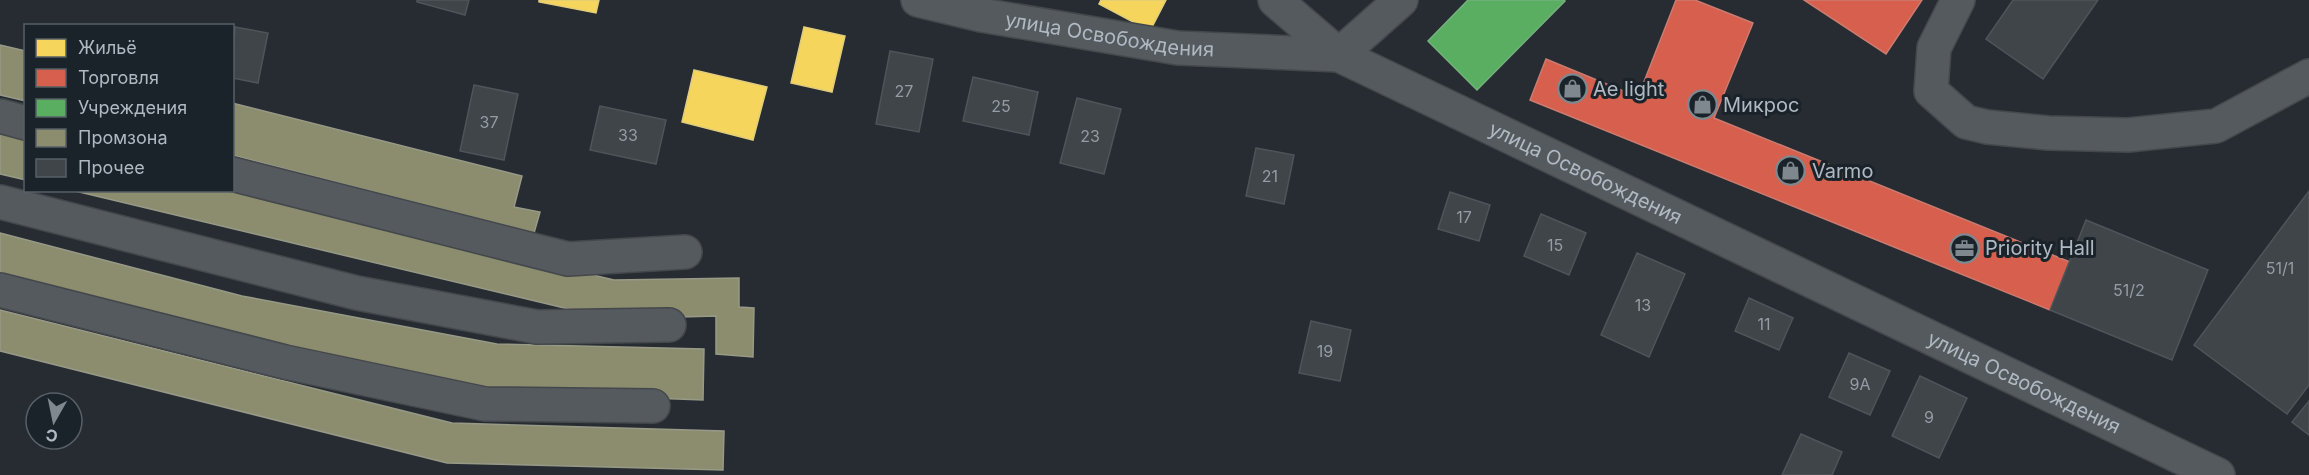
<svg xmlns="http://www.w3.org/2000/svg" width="2309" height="475" viewBox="0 0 2309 475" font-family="Inter,sans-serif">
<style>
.homes{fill:#f6d55c;stroke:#e1cd7b;stroke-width:1.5}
.shops{fill:#d6604d;stroke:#cb7b70;stroke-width:1.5}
.public{fill:#5aae61;stroke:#74b17e;stroke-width:1.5}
.industry{fill:#8c8c6e;stroke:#979a87;stroke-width:1.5}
.building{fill:#404549;stroke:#4e5459;stroke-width:1.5}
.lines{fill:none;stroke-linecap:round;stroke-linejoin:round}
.minor-casing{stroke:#44484c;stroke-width:36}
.minor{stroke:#555a5f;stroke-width:33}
.labels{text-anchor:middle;stroke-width:6;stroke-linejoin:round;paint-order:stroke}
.number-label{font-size:16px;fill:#949ca4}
.street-label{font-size:20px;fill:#b0b9c2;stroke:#1b232a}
.poi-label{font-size:20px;fill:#b0b9c2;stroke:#1b232a;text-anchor:start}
</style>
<rect width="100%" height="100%" fill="#262c31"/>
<!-- homes -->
<g class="homes">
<polygon points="539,0 599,0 596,13 539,2"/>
<polygon points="1101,0 1166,0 1150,31 1099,4"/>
<polygon points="804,27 845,36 832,92 791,83"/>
<polygon points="694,70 767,87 753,140 682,122"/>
</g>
<!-- shops -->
<g class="shops">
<polygon points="1676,0 1695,0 1753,23 1714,118 2070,262 2050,310 1530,100 1546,59 1638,97"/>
<polygon points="1804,0 1922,0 1886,54"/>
</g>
<!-- public -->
<polygon class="public" points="1468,0 1564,0 1565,1 1477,90 1428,41"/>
<!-- industry -->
<g class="industry">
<polygon points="0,45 26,51 26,101 0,95"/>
<polygon points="232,103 522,176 514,207 540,212 534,233 232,155"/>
<polygon points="0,134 26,140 26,180 0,174"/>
<polygon points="232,189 614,280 739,278 739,307 754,308 753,357 716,354 716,316 610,319 71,190"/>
<polygon points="0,233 242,296 497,344 704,349 703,400 491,392 233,335 0,277"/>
<polygon points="0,310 452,423 724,431 723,470 447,463 0,351"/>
</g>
<!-- building -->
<g class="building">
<polygon points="417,0 469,0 465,15 417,2"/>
<polygon points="2013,0 2098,0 2043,79 1986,39"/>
<polygon points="235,27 268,33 258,83 232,78"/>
<polygon points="890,51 933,59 919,132 876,124"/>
<polygon points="973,77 1038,92 1029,135 963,121"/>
<polygon points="474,85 518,94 504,160 460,151"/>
<polygon points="1077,98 1121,109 1104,174 1060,163"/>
<polygon points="600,106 666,120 656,164 590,150"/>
<polygon points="1256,148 1294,155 1284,204 1246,196"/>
<polygon points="2309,191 2309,385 2287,414 2194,345"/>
<polygon points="1450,192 1490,205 1479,241 1438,229"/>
<polygon points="1541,214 1586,233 1569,275 1524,256"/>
<polygon points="2086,220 2208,270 2172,360 2050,310"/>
<polygon points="1637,253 1685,274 1649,357 1601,335"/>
<polygon points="1749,298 1793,318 1779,350 1735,331"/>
<polygon points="1311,321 1351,330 1340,381 1299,373"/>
<polygon points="1849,353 1890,371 1870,415 1829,397"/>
<polygon points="1920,376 1967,398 1939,458 1892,436"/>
<polygon points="2309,401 2309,435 2292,422"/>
<polygon points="1801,434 1842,452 1832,475 1782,475"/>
</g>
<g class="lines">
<defs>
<g id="minor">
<path id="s1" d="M918,0L981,15L1178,48L1339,55L2218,475"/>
<polyline points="1275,0 1339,55"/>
<polyline points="1958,0 1934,48 1931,91 1966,122 1987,127 2048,133 2128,135 2216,126 2309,76"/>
<polyline points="1339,55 1401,0"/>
<polyline points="0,116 26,123"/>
<polyline points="232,174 568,259 685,252"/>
<polyline points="0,202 357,293 537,327 669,325"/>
<polyline points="0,290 285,362 485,404 653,406"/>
</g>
</defs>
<!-- minor casing -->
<use href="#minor" class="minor-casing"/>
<!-- minor -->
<use href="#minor" class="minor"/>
</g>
<!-- icons -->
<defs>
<symbol id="shop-ring" viewBox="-11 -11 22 22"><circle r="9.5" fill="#1b232a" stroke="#80888f" stroke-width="1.5"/><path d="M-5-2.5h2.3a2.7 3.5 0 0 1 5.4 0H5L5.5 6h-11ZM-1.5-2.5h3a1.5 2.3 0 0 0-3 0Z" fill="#80888f"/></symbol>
<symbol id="office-ring" viewBox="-11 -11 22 22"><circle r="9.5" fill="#1b232a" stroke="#80888f" stroke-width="1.5"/><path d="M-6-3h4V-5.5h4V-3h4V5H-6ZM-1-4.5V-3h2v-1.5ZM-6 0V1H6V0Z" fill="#80888f"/></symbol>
</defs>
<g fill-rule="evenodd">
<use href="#shop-ring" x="1556" y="72" width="33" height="33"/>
<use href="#shop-ring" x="1686" y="88" width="33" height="33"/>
<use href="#shop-ring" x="1774" y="154" width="33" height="33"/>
<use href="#office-ring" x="1948" y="232" width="33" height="33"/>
</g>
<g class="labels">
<!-- number labels -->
<g class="number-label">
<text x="904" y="97">27</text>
<text x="1001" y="112">25</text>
<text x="489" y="128">37</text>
<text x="628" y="141">33</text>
<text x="1090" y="142">23</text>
<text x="1270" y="182">21</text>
<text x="1464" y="223">17</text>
<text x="1555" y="251">15</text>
<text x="2280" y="274">51/1</text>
<text x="2129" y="296">51/2</text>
<text x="1643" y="311">13</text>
<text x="1764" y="330">11</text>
<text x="1325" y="357">19</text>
<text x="1860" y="390">9А</text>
<text x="1929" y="423">9</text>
</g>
<!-- street labels -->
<g class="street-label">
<text dy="7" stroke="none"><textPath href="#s1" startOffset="195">улица Освобождения</textPath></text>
<text dy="7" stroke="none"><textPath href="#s1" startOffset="699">улица Освобождения</textPath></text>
<text dy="7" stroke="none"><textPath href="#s1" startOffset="1185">улица Освобождения</textPath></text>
</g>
<!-- poi labels -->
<g class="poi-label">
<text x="1593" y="96">Ae light</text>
<text x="1723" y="112">Микрос</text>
<text x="1812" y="178">Varmo</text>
<text x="1985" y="255">Priority Hall</text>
</g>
</g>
<!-- legend -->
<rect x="24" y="24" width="210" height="168" fill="#1b232a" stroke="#575f67" stroke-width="1.5"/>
<rect x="36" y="39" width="30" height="18" fill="#f6d55c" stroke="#575f67" stroke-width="1.5"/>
<text x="78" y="54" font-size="18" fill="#b0b9c2">Жильё</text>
<rect x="36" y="69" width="30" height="18" fill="#d6604d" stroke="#575f67" stroke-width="1.5"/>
<text x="78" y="84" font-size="18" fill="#b0b9c2">Торговля</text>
<rect x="36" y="99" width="30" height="18" fill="#5aae61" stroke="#575f67" stroke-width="1.5"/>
<text x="78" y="114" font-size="18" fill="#b0b9c2">Учреждения</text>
<rect x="36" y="129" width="30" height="18" fill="#8c8c6e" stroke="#575f67" stroke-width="1.5"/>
<text x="78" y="144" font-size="18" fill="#b0b9c2">Промзона</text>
<rect x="36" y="159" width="30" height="18" fill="#404549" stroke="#575f67" stroke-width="1.5"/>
<text x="78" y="174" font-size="18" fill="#b0b9c2">Прочее</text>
<!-- north arrow -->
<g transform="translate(54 421) rotate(189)"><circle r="28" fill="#1b232a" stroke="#575f67" stroke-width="1.5"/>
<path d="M0-4.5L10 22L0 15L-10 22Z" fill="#80888f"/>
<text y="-9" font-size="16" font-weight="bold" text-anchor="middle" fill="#b0b9c2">С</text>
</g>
</svg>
